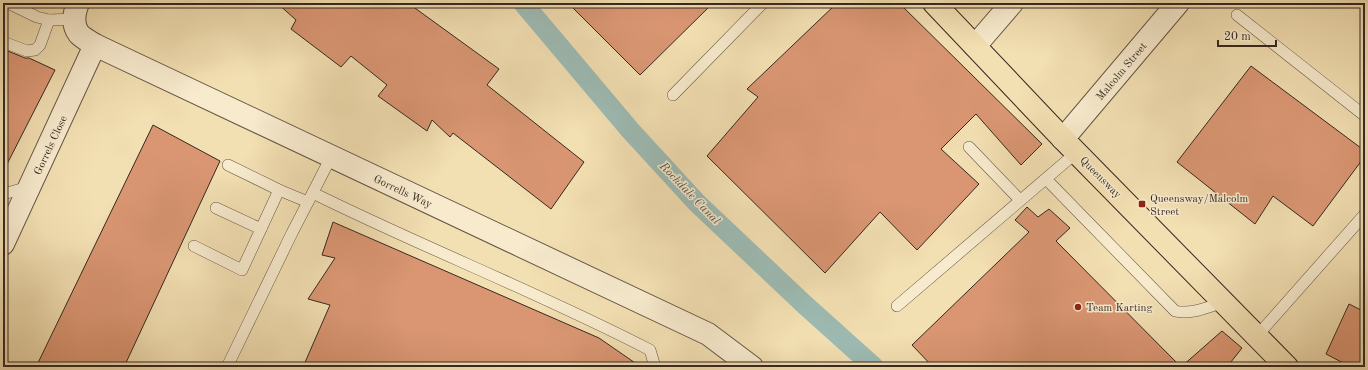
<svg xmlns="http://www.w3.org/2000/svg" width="1368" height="370" viewBox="0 0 1368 370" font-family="'Old Standard TT',serif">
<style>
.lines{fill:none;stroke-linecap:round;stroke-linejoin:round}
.canal{stroke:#9dbbb4;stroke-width:20}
.building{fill:#da9673;stroke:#362820}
.lane-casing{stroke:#655644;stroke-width:12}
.street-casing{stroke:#655644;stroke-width:24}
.primary-casing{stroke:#362820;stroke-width:24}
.lane{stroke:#f7eacd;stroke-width:11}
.street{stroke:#f7eacd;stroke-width:22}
.primary{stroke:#f2dfb2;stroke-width:22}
.poi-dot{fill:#8f2418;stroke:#f7eacd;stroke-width:1.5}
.labels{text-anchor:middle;stroke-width:3;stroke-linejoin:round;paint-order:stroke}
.street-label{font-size:11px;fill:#362820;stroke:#f7eacd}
.poi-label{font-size:11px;fill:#362820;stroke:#f7eacd;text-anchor:start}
.water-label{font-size:12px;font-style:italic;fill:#504d45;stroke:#f7eacd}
</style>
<rect width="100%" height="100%" fill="#f2dfb2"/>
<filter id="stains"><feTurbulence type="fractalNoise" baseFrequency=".005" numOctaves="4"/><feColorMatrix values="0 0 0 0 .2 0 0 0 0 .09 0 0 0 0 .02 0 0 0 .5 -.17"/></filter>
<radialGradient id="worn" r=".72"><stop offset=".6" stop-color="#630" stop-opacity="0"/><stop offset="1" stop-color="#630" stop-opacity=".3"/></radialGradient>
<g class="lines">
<!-- canal -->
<polyline class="canal" points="523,3 630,130 697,203 805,305 874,367"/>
</g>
<!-- building -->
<g class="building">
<polygon points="277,3 408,3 499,69 487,85 584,162 551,209 453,133 450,137 432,120 427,131 378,96 387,85 351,56 341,67 291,29 296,20"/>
<polygon points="568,3 713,3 640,75"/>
<polygon points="837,3 899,3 1042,144 1021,165 976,114 941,149 979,184 917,250 880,212 825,273 707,156 758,97 747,89"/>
<polygon points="3,49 25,58 29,58 55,70 3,172"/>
<polygon points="1251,66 1365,151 1365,156 1313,226 1273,196 1255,224 1177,162"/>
<polygon points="153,125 220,161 124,367 36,367"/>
<polygon points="1027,207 1038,217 1049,209 1070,228 1056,241 1181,367 933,367 912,345 1029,232 1015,220"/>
<polygon points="333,222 599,338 641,367 303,367 330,305 308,299 335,258 322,255"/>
<polygon points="1349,304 1365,312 1365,367 1351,367 1326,354"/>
<polygon points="1222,331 1242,348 1227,367 1181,367"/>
</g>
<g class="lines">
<defs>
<g id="lane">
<polyline points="8,3 37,17 49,20 74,19"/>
<polyline points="1237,15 1365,116"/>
<polyline points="3,42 27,51 35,50 40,45 49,20"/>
<polyline points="673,95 763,3"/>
<polyline points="969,147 1020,200"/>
<polyline points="228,165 279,190 308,202 331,157"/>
<path d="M1046,179L1175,311C1192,315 1208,307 1224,302"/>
<path d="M313,193C424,248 540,293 650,350L655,367"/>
<polyline points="3,194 29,187"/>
<polyline points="216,208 261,229"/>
<polyline points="194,246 242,270 279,190"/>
<polyline points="897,306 1077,152"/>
<polyline points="1257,336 1365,214"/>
<polyline points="227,367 292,233 308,202"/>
</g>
<g id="street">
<path d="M78,3C74,13 72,25 79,34C83,38 90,42 95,45L708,334L752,367"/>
<polyline points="975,46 1012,3"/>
<polyline points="1063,139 1178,3"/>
<polyline points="3,244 95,45"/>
</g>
<polyline id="primary" points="934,3 1063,139 1287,367"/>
</defs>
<!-- lane casing -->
<use href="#lane" class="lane-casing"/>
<!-- street casing -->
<use href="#street" class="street-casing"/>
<!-- primary casing -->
<use href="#primary" class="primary-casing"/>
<!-- lane -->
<use href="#lane" class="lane"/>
<!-- street -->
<use href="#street" class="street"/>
<!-- primary -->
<use href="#primary" class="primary"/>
</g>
<!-- markers -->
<g class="poi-dot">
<rect x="1138" y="200" width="8" height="8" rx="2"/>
<circle cx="1078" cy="307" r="4"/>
</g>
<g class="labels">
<!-- street labels -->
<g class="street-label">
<text transform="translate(1121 71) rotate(-50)" y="4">Malcolm Street</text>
<text transform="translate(50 145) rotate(-65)" y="4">Gorrels Close</text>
<text transform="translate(1101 177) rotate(45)" y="4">Queensway</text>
<text transform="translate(403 191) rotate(25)" y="4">Gorrells Way</text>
</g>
<!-- poi labels -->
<g class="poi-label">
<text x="1150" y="202">Queensway/Malcolm<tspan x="1150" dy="13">Street</tspan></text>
<text x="1086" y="311">Team Karting</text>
</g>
<!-- water labels -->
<g class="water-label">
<text transform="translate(690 193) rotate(46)" y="4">Rochdale Canal</text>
</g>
</g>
<!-- margin -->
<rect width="1368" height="370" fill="none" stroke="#f2dfb2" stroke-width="16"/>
<rect x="4" y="4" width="1360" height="362" fill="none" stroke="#362820" stroke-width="2"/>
<rect x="8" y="8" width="1352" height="354" fill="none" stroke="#362820"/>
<!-- scale -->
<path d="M1218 40v6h58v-6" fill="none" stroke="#362820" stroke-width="2"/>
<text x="1224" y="40" font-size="12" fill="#362820" stroke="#f7eacd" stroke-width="3" paint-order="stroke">20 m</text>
<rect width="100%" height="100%" filter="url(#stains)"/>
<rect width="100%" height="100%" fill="url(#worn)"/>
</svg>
